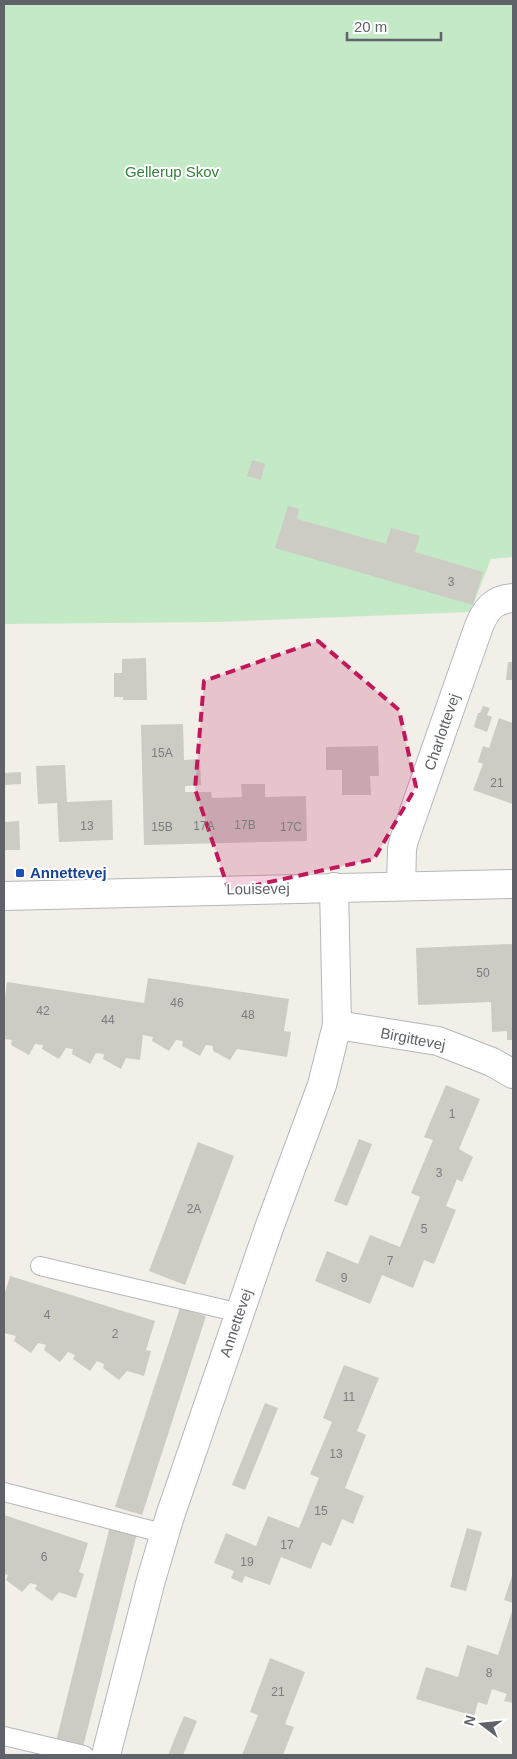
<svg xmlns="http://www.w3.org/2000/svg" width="517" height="1759" viewBox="0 0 517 1759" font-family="Arial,sans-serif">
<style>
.green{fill:#c4e9c6}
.building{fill:#cccbc4}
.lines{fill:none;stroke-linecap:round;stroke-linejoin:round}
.lane-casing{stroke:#b5b7bc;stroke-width:20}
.street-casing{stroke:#b5b7bc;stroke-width:30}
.lane{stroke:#fff;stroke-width:18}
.street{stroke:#fff;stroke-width:28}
.marked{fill:#c2185b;fill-opacity:0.2;stroke:#c2185b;stroke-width:4;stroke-dasharray:10 6;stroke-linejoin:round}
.transit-dot{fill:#1a4fb4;stroke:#fff;stroke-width:2}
.labels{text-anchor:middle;stroke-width:4;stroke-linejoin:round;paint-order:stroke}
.number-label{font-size:12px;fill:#7a7c7f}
.park-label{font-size:15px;fill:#32833a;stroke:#fff}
.street-label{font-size:15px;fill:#5f6268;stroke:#fff}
.transit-label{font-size:15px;font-weight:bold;fill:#164399;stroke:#fff;text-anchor:start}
</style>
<rect width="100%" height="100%" fill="#f1efe8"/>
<!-- green -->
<polygon class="green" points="4,4 513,4 513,557 491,559 470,612 216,622 4,624"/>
<!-- building -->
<g class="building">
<polygon points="252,460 265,464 261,480 247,476"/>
<polygon points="288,506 299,509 297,519 386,544 391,528 420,536 415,552 483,572 473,605 275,548"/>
<polygon points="146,658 147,700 123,700 123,697 114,697 114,673 122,673 122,659"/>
<polygon points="508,662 513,662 513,680 506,680"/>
<polygon points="483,706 490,708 487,715 492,717 487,732 474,727 478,713 480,713"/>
<polygon points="499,718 513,723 513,804 473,790 483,764 478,762 483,746 489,748"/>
<polygon points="183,724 184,760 200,759 201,785 185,786 185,792 211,792 212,798 242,797 241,784 265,784 265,797 306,796 307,841 144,845 141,725"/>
<polygon points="378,746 379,776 370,776 371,795 342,795 342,770 326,770 326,747"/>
<polygon points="65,765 67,802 112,800 113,840 59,842 57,803 38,804 36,766"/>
<polygon points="21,772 21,784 4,785 4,773"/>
<polygon points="19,821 20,850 4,850 4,822"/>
<polygon points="513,944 513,1040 507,1040 507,1031 492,1032 491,1002 418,1005 416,948"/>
<polygon points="148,978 289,999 284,1031 291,1032 287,1057 237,1049 230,1060 213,1051 213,1046 206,1045 200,1056 182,1046 183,1041 176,1040 169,1051 152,1041 153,1037 143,1035 140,1060 126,1058 121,1069 103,1059 104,1054 96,1053 90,1064 72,1054 73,1049 66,1048 59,1059 42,1049 43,1045 35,1044 29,1055 11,1045 12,1040 4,1039 4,1006 7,982 144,1003"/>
<polygon points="446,1085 480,1099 459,1149 473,1157 462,1182 457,1179 446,1206 456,1210 434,1264 424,1260 413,1288 382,1275 370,1304 315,1281 327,1251 358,1264 370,1235 400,1247 420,1197 411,1193 433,1140 424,1137"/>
<polygon points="359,1139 372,1144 347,1206 334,1201"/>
<polygon points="198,1142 234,1156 185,1285 149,1271"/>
<polygon points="10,1276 155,1321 146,1350 151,1351 144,1376 127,1371 119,1380 103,1368 104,1364 97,1361 90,1371 73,1359 75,1355 68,1352 60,1362 44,1350 46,1345 38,1343 31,1353 14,1341 16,1336 4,1333 4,1296"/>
<polygon points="180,1308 206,1316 142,1515 115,1507"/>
<polygon points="344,1365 379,1378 357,1431 366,1435 345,1488 364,1496 353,1524 342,1519 331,1546 322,1542 311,1569 281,1557 270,1585 245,1576 242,1583 231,1578 234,1571 214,1563 226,1533 256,1546 268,1516 299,1528 319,1478 310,1474 332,1422 323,1418"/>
<polygon points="265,1403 278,1408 245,1490 232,1485"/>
<polygon points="4,1515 88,1543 79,1572 84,1574 76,1598 59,1592 52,1601 35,1589 37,1585 30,1583 22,1592 6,1580 8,1575 4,1574"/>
<polygon points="110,1526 137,1533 83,1747 56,1741"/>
<polygon points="467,1528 482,1532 466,1591 450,1587"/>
<polygon points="513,1573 513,1603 504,1600"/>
<polygon points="513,1608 513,1703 504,1701 507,1694 492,1689 487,1705 478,1702 474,1716 416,1699 426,1667 458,1677 467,1645 498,1655"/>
<polygon points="270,1658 305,1672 285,1724 294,1727 283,1755 242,1755 258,1715 250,1712"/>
<polygon points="184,1716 197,1721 183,1755 168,1755"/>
</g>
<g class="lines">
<defs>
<g id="lane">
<polyline points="40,1266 240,1313"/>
<polyline points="4,1492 166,1534"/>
<polyline points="4,1736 84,1755"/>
</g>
<g id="street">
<path d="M401,886L402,849L404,840L479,626C486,609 494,599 513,598"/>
<polyline points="4,896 513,884"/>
<polyline points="337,1025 438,1041 492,1062 513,1074"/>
<polyline points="106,1755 151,1580 170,1516 269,1228 322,1085 337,1025 334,887"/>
</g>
</defs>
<!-- lane casing -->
<use href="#lane" class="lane-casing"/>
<!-- street casing -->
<use href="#street" class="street-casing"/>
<!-- lane -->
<use href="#lane" class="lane"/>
<!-- street -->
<use href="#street" class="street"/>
</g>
<!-- marked area -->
<path class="marked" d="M318,641L399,710L416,787L374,859L229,891L195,789L204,681Z"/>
<!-- markers -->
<rect class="transit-dot" x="15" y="868" width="10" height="10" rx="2.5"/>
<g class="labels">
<!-- number labels -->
<g class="number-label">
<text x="451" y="586">3</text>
<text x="162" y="757">15A</text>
<text x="497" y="787">21</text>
<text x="245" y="829">17B</text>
<text x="87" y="830">13</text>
<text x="204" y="830">17A</text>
<text x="162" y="831">15B</text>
<text x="291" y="831">17C</text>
<text x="483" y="977">50</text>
<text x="177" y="1007">46</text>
<text x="43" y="1015">42</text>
<text x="248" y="1019">48</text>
<text x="108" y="1024">44</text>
<text x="452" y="1118">1</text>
<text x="439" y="1177">3</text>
<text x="194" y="1213">2A</text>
<text x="424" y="1233">5</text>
<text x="390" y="1265">7</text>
<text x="344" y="1282">9</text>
<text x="47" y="1319">4</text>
<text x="115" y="1338">2</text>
<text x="349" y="1401">11</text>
<text x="336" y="1458">13</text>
<text x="321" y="1515">15</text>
<text x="287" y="1549">17</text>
<text x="44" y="1561">6</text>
<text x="247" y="1566">19</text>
<text x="489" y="1677">8</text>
<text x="278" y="1696">21</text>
</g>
<!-- park labels -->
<g class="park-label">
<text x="172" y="177">Gellerup Skov</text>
</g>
<!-- street labels -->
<g class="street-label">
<text transform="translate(442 732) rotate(-71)" y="5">Charlottevej</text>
<text transform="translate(258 889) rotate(-1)" y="5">Louisevej</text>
<text transform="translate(413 1039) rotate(11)" y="5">Birgittevej</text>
<text transform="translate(236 1323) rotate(-71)" y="5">Annettevej</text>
</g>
<!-- transit labels -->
<g class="transit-label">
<text x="30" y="878">Annettevej</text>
</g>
</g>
<!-- border -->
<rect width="517" height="1759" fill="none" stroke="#5f6268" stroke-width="10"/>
<!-- north arrow -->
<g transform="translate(482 1724) rotate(286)" stroke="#ffffff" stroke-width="4" paint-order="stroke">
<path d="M0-4L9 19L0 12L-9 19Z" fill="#5f6268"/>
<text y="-8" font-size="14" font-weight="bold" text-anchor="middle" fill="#5f6268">N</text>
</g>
<!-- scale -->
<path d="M347 32v8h94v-8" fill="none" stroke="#5f6268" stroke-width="2.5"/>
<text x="354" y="32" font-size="15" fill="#5f6268" stroke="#ffffff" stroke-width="4" paint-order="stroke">20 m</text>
</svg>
